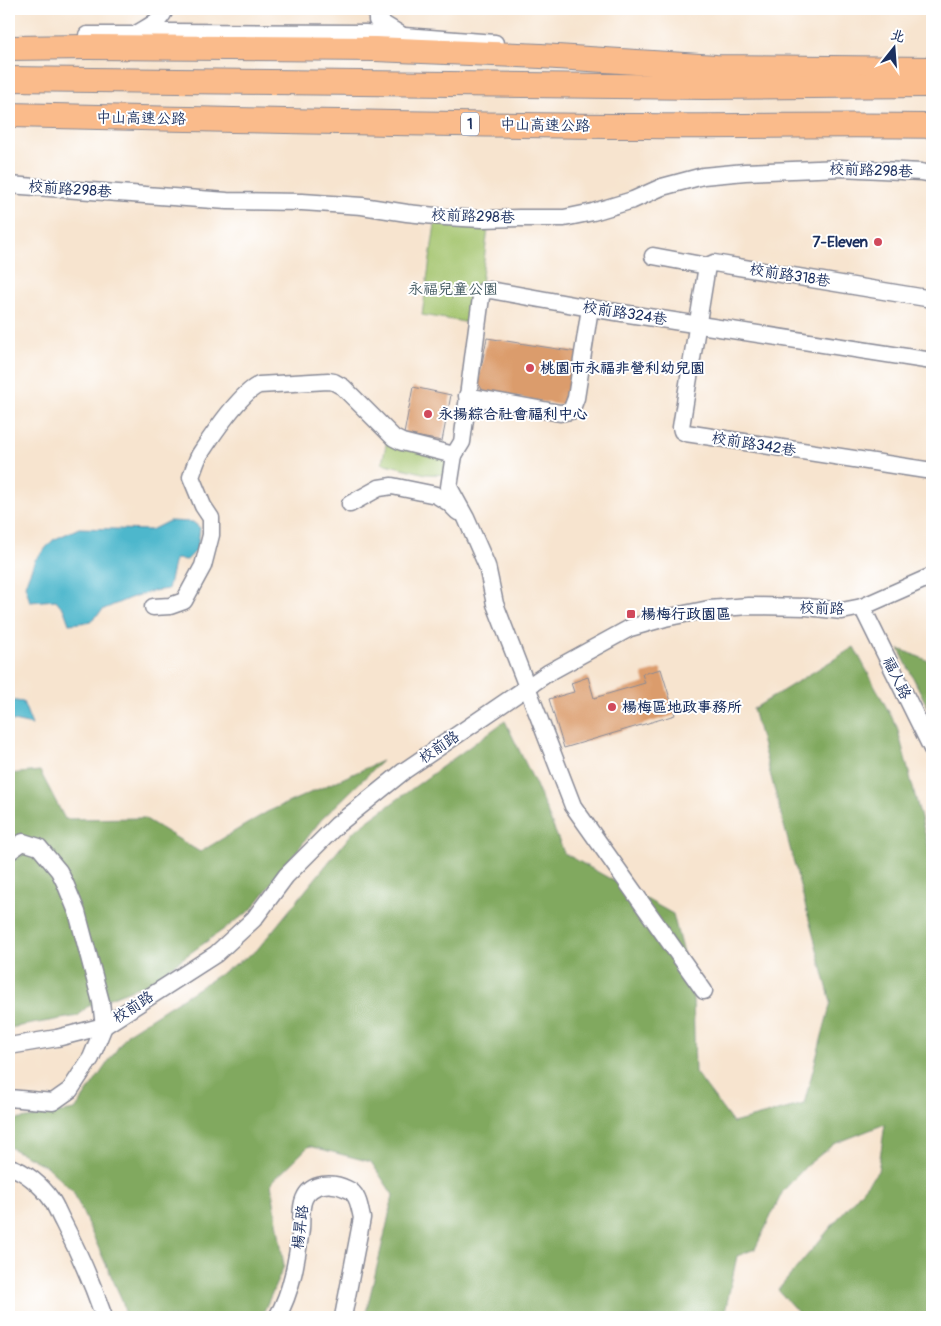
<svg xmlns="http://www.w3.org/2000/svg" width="941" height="1326" viewBox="0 0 941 1326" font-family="Pangolin,'LXGW WenKai TC',sans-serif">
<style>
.green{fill:#a2c36b;stroke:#5e7964}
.forest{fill:#81a95f;stroke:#4e6c5e}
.water{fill:#4eb7cc;stroke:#347395}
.building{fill:#db9c6c}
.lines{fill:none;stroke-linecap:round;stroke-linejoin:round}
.minor-casing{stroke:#898a96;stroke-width:19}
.highway-casing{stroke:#898a96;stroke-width:26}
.minor{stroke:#fff;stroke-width:16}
.highway{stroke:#fabb8b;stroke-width:24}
.poi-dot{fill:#d1495b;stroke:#fff;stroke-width:2}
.labels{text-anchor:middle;stroke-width:4;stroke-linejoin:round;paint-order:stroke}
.shield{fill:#fff;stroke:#5f6d8e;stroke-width:1}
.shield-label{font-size:14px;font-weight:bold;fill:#1b2f5e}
.street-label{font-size:15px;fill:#1b2f5e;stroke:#fff}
.poi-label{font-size:15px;font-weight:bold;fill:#1b2f5e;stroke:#fff;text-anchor:start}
.park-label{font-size:15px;fill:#445b62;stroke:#fff}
</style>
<rect width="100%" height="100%" fill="#fff"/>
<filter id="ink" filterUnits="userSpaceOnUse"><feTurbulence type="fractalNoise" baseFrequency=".02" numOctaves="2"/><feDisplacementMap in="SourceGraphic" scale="10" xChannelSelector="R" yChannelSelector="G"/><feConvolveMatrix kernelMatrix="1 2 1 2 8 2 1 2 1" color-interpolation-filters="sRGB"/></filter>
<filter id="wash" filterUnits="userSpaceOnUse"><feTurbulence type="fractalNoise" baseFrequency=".0096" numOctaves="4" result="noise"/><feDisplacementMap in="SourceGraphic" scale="20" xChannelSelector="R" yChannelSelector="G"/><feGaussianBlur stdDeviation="1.12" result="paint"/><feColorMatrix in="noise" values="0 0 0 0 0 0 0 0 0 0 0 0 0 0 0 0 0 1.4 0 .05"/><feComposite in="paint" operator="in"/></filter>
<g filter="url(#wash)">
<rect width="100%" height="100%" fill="#f7e4cf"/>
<!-- green -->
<g class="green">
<polygon points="435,224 488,229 476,324 422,315"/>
<polygon points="388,436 443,450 450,475 426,474 382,463"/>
</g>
<!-- forest -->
<g class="forest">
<polygon points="854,647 897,727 932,860 932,1317 802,1317 778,1290 878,1171 885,1124 834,1144 806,1166 783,1191 755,1249 737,1256 724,1317 365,1317 387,1224 393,1195 371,1162 309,1146 271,1183 284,1266 264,1311 256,1317 126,1317 122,1300 73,1191 46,1166 9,1147 9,1121 75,1110 128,1033 256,951 354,831 505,721 536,785 564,853 673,914 693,993 695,1072 733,1123 804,1104 831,1002 753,709"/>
<polygon points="899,649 932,662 932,716"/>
<polygon points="382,761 321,820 251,910 148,983 87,1007 78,1016 9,1028 9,774 40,771 65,819 144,818 200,852 267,812"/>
</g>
<!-- water -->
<g class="water">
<polygon points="169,521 193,522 200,528 197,550 187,560 175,559 168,589 153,591 130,598 104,609 89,622 69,624 64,610 56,600 30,602 25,585 35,560 53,540 79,528 151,530"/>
<polygon points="9,700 23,702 32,725 9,720"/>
</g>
<g id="blocks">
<!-- building -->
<g class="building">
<polygon points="487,338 583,353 565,406 484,392 478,383"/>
<polygon points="413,387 451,395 442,441 404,434"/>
<polygon points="661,669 675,715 564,748 549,699 574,692 571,683 588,677 594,698 645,683 642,674"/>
</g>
</g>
</g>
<g filter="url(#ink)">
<use href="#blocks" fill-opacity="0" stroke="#898a96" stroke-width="1"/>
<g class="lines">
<defs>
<g id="minor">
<polyline points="377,9 377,20 400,34"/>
<path d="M138,33C147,27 162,21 165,9"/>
<polyline points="87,35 134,35 165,32 365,33 495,43"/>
<polyline points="9,185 227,201 302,202 362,206 407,213 445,217 482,219 519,218 564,218 593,212 633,200 662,187 703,176 745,172 841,168 921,172 932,174"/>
<polyline points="653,256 707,266"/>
<polyline points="932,299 714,263 707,266 681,427 682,431 686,433 932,471"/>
<polyline points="467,396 560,413 571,411 576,398 590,308"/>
<polyline points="454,455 462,442 481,297 484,291 490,290 590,308 932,361"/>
<polyline points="350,504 379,488 392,486 436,495 449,503 458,512"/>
<path d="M153,607L170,606L184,601L203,566L211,535V518L203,506L191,477C194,469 196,461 200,454C211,437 241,392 259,385L328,381L334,382L343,387L394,438L402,442L454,455L449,487L466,518L487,566L495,604L573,806L704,991"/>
<polyline points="862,607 932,749"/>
<polyline points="9,852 23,842 39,847 59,871 65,883 77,912 101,1002 104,1026 91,1058 70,1090 53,1102 9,1098"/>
<polyline points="9,1046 57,1038 104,1026 216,954 254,919 286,876 337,825 404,771 548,673 630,628 665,618 709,609 749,606 807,607 842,611 862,607 932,576"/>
<path d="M9,1167C24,1170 42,1186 51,1199C56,1206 59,1215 63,1222C79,1253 93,1285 104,1317"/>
<path d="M277,1317C292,1292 297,1258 301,1229C302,1219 300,1208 304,1199C311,1182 333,1182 347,1189C349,1190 352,1191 353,1193C359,1199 360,1210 362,1218L343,1317"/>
</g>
<g id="highway">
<polyline points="9,48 88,47 375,49 541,56 716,67 932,69"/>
<polyline points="9,79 704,87 926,85"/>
<path d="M9,115C221,120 433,125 645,126C740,127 836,124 932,126"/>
</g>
</defs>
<!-- minor casing -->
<use href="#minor" class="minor-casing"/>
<!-- highway casing -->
<use href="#highway" class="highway-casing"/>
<!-- minor -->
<use href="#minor" class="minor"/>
<!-- highway -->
<use href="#highway" class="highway"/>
</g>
</g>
<!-- markers -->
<g class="poi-dot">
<circle cx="878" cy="242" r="5"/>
<circle cx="530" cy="368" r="5"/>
<circle cx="428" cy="414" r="5"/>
<rect x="626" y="609" width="10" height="10" rx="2.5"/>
<circle cx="612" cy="707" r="5"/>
</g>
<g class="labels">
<!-- shield labels -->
<rect class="shield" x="461" y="112.5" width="18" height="23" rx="4"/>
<g class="shield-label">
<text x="470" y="129">1</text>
</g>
<!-- street labels -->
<g class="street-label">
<text transform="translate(141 118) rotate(1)" y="5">中山高速公路</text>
<text transform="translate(545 125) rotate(1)" y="5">中山高速公路</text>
<text transform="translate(871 170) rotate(2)" y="5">校前路298巷</text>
<text transform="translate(70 189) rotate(4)" y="5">校前路298巷</text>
<text transform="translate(473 216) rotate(2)" y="5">校前路298巷</text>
<text transform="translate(790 275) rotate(9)" y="5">校前路318巷</text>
<text transform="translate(625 313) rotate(9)" y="5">校前路324巷</text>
<text transform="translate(754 444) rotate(9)" y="5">校前路342巷</text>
<text transform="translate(822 608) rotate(2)" y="5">校前路</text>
<text transform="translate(897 678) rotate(64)" y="5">福人路</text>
<text transform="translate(439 747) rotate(-34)" y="5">校前路</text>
<text transform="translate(133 1007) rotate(-33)" y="5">校前路</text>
<text transform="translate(300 1227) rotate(-83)" y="5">楊昇路</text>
</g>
<!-- poi labels -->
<g class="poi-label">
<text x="868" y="247" text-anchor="end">7-Eleven</text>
<text x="540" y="373">桃園市永福非營利幼兒園</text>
<text x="438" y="419">永揚綜合社會福利中心</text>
<text x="641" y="619">楊梅行政園區</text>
<text x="622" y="712">楊梅區地政事務所</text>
</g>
<!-- park labels -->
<g class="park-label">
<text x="453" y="294">永福兒童公園</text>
</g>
</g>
<!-- margin -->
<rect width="941" height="1326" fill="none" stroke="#fff" stroke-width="30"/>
<!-- north arrow -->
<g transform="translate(894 48) rotate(17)" stroke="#ffffff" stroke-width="4" paint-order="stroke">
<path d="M0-4L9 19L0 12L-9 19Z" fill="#1b2f5e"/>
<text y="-8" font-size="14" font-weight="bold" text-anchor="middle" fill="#1b2f5e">北</text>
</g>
</svg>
